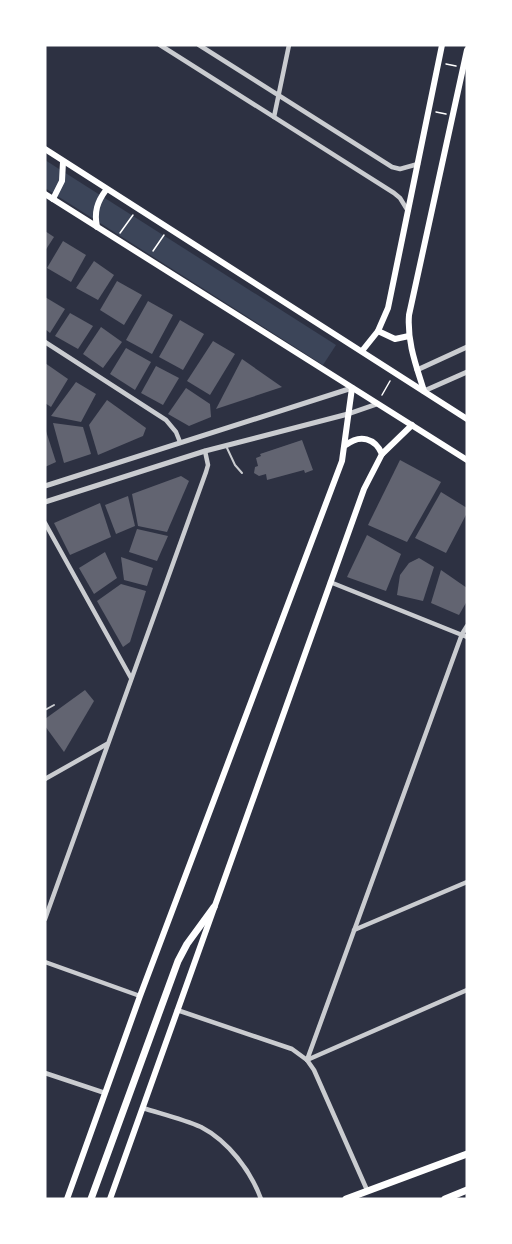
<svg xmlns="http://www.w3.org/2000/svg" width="512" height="1244" viewBox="0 0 512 1244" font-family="Commissioner,sans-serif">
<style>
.green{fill:#3c4559}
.building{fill:#626471}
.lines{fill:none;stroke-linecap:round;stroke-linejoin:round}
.path{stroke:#fff;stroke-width:1.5}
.service{stroke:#caccd0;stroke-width:2}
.minor{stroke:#caccd0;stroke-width:4.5}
.tertiary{stroke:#caccd0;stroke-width:5}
.secondary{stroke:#fff;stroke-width:6}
.primary{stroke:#fff;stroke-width:7}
</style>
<rect width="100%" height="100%" fill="#2d3142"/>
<!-- green -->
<polygon class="green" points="45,160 336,345 323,365 45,188"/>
<!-- building -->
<g class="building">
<polygon points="45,231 54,237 45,251"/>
<polygon points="63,241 86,255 71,282 47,268"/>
<polygon points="94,261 114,275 98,300 76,288"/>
<polygon points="117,281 142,295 124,325 100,310"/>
<polygon points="45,297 65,309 50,333 45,329"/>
<polygon points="148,301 173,315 152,354 126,340"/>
<polygon points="70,313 93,326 78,349 55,336"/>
<polygon points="180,320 204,334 183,370 159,357"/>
<polygon points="101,327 122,342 103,368 83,354"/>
<polygon points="213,341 235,354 210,395 187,381"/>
<polygon points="126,348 151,362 135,390 110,374"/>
<polygon points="242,359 282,387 216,409"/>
<polygon points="45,363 68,379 51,407 45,403"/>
<polygon points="156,366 179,378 163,405 141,393"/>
<polygon points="76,382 96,394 81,422 51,416"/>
<polygon points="186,388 210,404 211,417 189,426 168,414"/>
<polygon points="107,400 146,428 143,436 98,455 89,425"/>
<polygon points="53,423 83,427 91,454 64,463"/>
<polygon points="45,428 56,462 45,467"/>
<polygon points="302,440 313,470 305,473 304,470 267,480 266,474 259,476 254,473 255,467 258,466 256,458 261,456 260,454"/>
<polygon points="400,460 441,482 407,542 368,525"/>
<polygon points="181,476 189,481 167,532 138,526 132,494"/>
<polygon points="441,492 467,508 467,513 446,553 415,538"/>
<polygon points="128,496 135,526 116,534 105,505"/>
<polygon points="100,503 111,537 70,555 54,523"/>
<polygon points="137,529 168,536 157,561 129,552"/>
<polygon points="367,535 401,554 386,591 347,577"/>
<polygon points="105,552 117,578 94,594 79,568"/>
<polygon points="121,557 153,568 147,586 124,580"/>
<polygon points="419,558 434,567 423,601 397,595 400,575 409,563"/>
<polygon points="441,570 467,588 467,601 459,615 431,603"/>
<polygon points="121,584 146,591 130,642 123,647 97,601"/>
<polygon points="85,690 94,701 64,752 45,726 45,719"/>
</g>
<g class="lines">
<!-- path -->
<g class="path">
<polyline points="446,64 456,66"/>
<polyline points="436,112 446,114"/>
<polyline points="120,233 133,215"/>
<polyline points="153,251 164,235"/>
<polyline points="382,395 390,381"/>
</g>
<!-- service -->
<g class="service">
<polyline points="227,448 235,465 242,473"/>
<polyline points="45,710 54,705"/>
</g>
<!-- minor -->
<g class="minor">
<polyline points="160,45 394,193 400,198 408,211"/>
<polyline points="199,45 392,167 400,169 418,164"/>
<polyline points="274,117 289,45"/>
<polyline points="45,342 166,420 176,432 180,442"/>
<polyline points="45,523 131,678"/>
<polyline points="330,582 467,637"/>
<polyline points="45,779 107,744"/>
<polyline points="45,919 206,472 208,465 205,451"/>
<polyline points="354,930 467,882"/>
<polyline points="45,962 140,996"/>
<polyline points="177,1010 292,1049 307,1060 314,1070 367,1190"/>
<polyline points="307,1060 462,634 467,626"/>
<polyline points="307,1060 467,990"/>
<polyline points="45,1073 105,1093"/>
<path d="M143,1108C162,1114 183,1119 201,1127C228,1141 251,1171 261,1199"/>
</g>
<!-- tertiary -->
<g class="tertiary">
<polyline points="417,370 467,347"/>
<polyline points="424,391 467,372"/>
<polyline points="45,486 352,388"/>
<polyline points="45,502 205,451 348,414 377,404"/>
</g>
<!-- secondary -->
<g class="secondary">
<polyline points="45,149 467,419"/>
<polyline points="45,194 467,460"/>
<polyline points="53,199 62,181 63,162"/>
<path d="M97,227C94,212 97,202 106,190"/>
<polyline points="378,331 395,339 409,336"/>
<polyline points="362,351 378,331 388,308 442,45"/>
<path d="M424,391C416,365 407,342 409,315L467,50"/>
<path d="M346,445C360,434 375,438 382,454"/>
<polyline points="67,1199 140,996 342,461 352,388"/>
<polyline points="110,1199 364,489 382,454 412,425"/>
</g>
<!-- primary -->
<g class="primary">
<polyline points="91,1199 178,961 187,944 214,907"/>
<polyline points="346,1199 467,1154"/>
<polyline points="445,1199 467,1190"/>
</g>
</g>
<!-- border -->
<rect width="512" height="1244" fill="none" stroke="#ffffff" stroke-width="93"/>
</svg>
